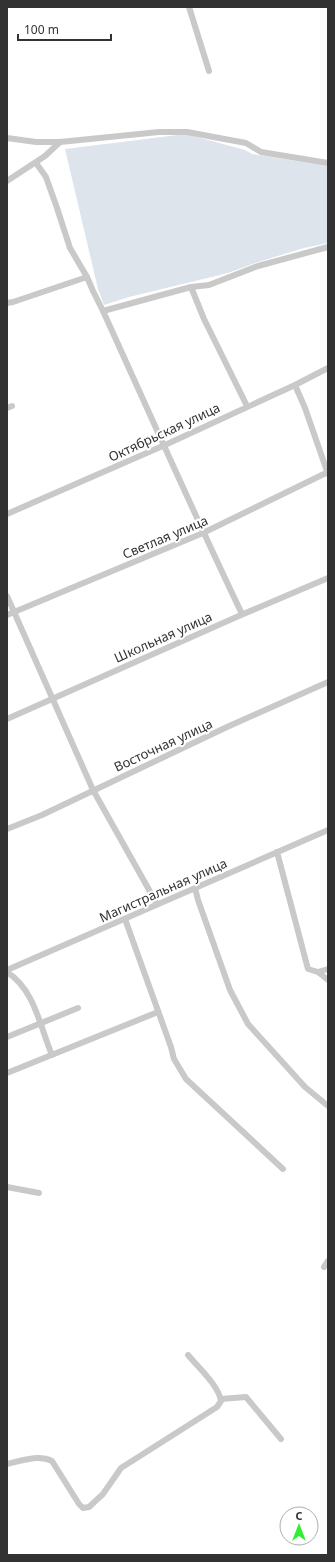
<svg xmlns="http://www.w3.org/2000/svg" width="335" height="1562" viewBox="0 0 335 1562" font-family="'Noto Sans',sans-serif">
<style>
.green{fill:#dde4ec}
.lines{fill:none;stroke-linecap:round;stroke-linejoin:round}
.street{stroke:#c9c9c9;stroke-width:6}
.labels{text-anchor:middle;stroke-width:4;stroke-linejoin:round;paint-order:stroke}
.street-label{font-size:13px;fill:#323232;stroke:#fff}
</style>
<rect width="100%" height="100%" fill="#fff"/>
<!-- green -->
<polygon class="green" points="186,134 245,150 252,154 328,166 328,243 304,248 258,262 228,273 129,297 104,305 98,289 65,149"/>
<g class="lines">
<!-- street -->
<g class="street">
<polyline points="189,7 209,71"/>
<polyline points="7,138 36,142 60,142 159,132 187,132 246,143 261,152 328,163"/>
<path d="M36,163L46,177L57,208L70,248L87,277L93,291L103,311C149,412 194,514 242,614"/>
<polyline points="7,181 45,156 60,142"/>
<polyline points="191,287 204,319 247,406"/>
<polyline points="7,303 13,302 87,277"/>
<polyline points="103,311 191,287 209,285 258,266 328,247"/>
<polyline points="295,385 305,408 328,474"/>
<polyline points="7,408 12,406"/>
<polyline points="7,514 165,445 295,385 328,368"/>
<polyline points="7,596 93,790 157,904"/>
<polyline points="7,615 203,533 328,472"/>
<polyline points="7,719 241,615 328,578"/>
<polyline points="7,829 42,815 227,727 328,682"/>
<polyline points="277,852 308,969 318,972 328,980"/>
<polyline points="195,888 198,900 230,990 248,1024 305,1087 328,1106"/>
<polyline points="125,919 171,1047 174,1059 186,1079 283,1169"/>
<polyline points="7,970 328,830"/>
<path d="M7,972C35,990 40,1027 52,1055"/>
<polyline points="318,972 328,969"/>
<polyline points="7,1037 78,1008"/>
<polyline points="7,1073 158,1012"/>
<polyline points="7,1187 39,1193"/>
<polyline points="324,1267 328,1261"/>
<polyline points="221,1399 246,1397 281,1439"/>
<path d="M7,1464C21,1461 38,1454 52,1461L79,1504L83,1508L89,1507L103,1494L121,1468L217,1407L221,1401C219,1386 198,1367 188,1355"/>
</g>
</g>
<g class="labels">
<!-- street labels -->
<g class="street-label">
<text transform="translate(164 432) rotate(-25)" y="5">Октябрьская улица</text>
<text transform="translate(165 537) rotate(-23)" y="5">Светлая улица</text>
<text transform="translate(163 637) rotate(-24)" y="5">Школьная улица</text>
<text transform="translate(163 745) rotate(-25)" y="5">Восточная улица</text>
<text transform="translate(163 890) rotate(-24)" y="5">Магистральная улица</text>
</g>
</g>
<!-- border -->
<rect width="335" height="1562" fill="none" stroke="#323232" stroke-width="16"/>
<!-- north arrow -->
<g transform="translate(299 1526)"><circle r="19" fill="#ffffff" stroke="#adadad"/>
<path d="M0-3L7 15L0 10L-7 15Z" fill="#30ee32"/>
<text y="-6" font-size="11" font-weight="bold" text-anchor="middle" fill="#323232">С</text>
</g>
<!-- scale -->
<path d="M18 34v6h93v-6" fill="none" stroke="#323232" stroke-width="2"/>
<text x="24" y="34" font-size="12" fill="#323232" stroke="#ffffff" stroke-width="3" paint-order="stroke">100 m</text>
</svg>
